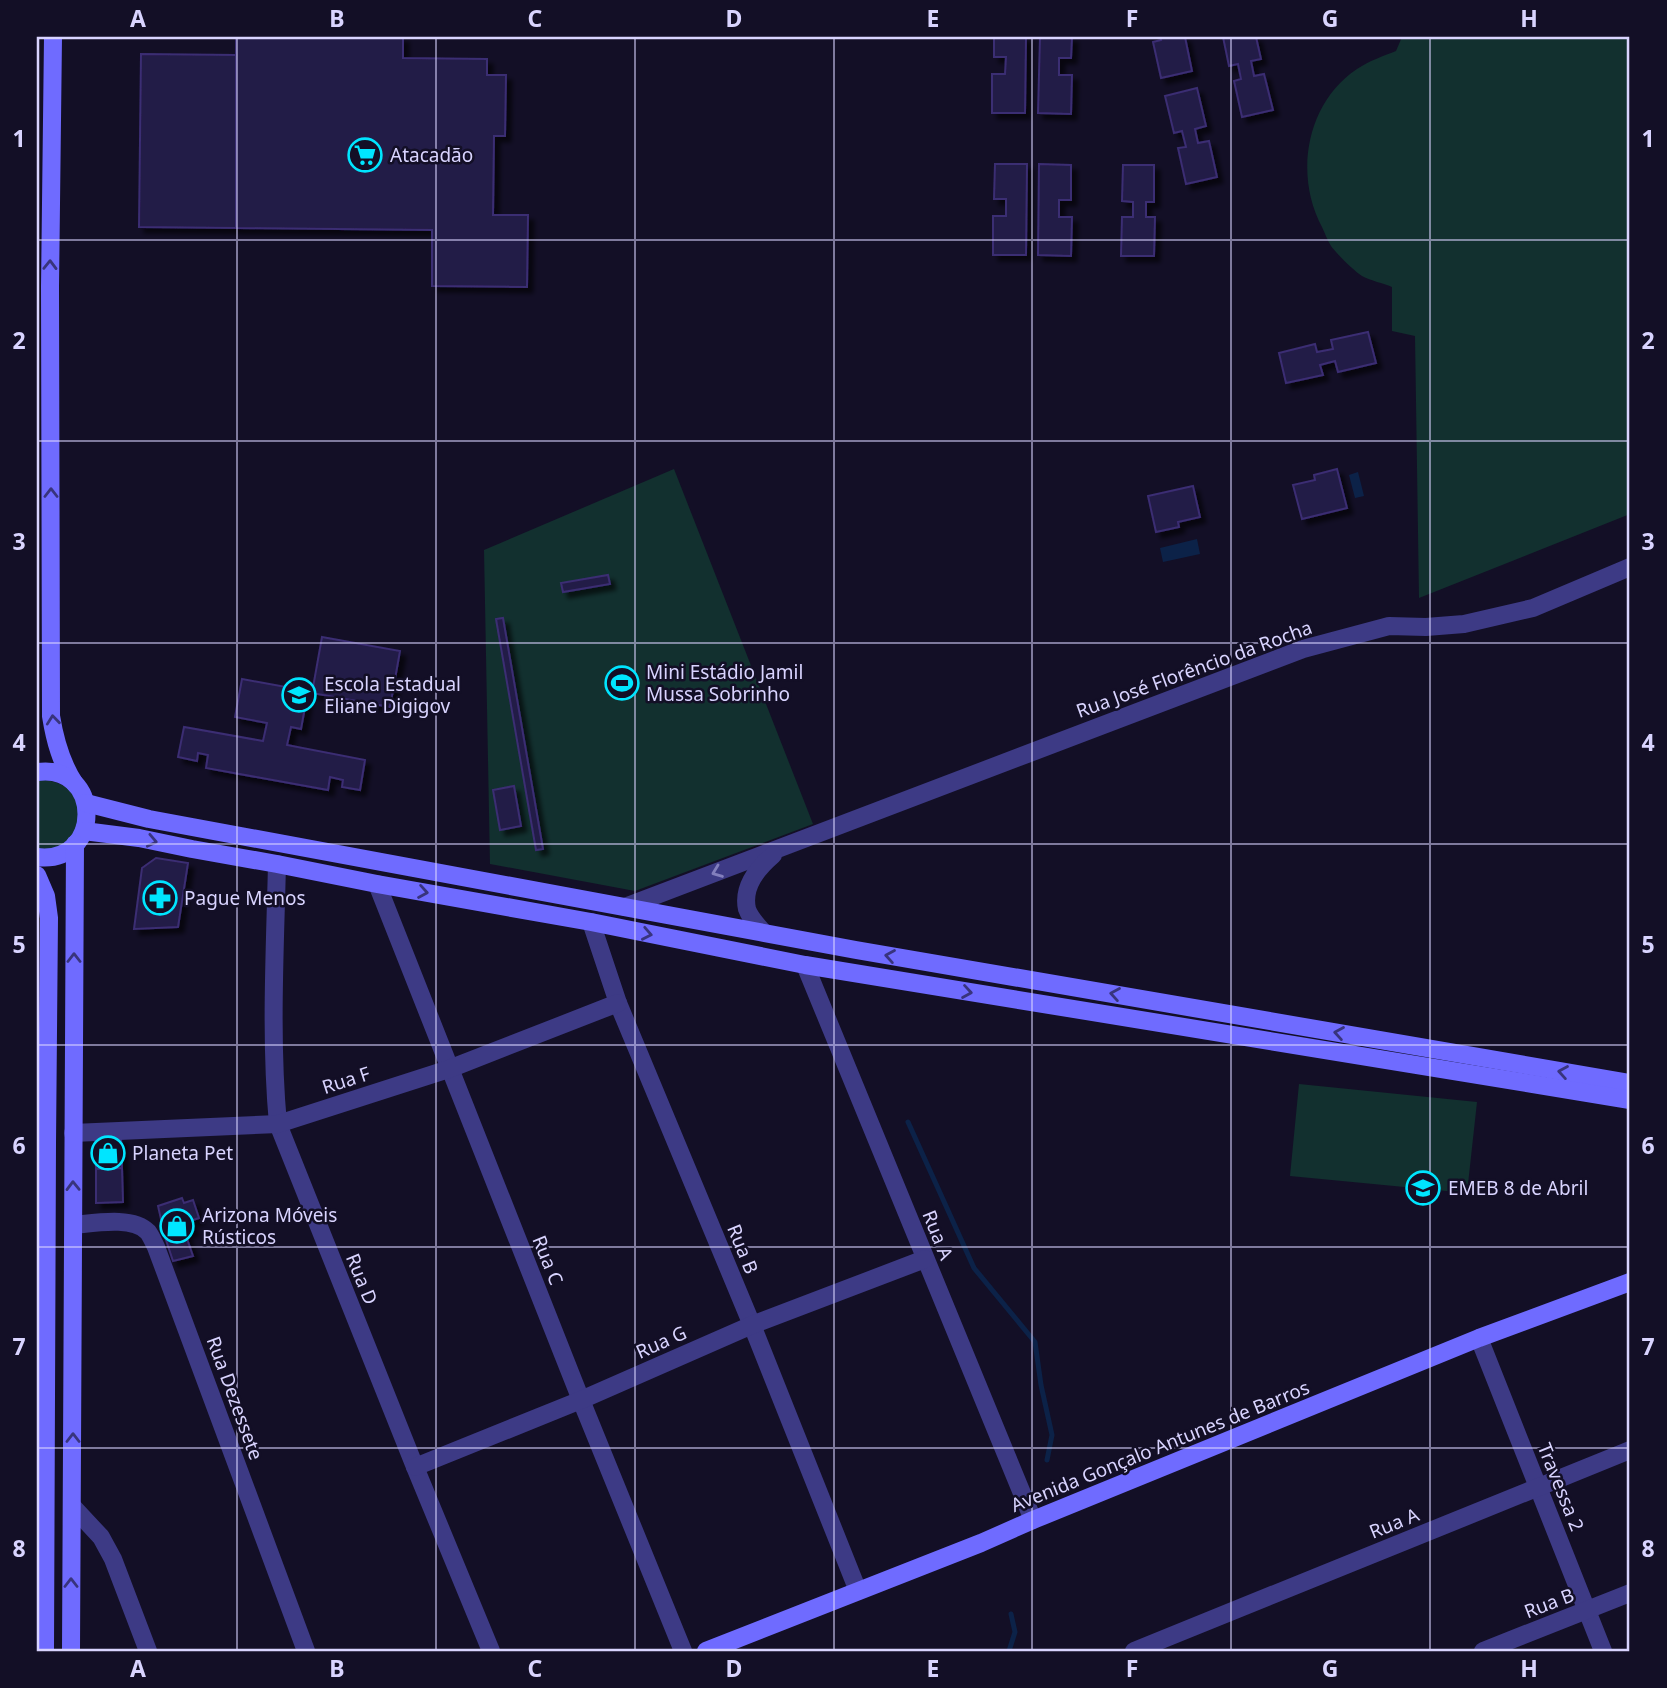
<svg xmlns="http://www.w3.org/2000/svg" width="1667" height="1688" viewBox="0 0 1667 1688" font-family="'Noto Sans',sans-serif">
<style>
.green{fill:#12302f}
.water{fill:#0c2248}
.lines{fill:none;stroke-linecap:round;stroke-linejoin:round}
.stream{stroke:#0c2248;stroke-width:5}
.building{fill:#241b47;stroke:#3b2d73;stroke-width:2;filter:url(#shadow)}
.minor{stroke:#3d3a85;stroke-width:18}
.secondary{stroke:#6f6bff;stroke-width:18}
.oneway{stroke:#38347d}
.oneway2{stroke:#837fbc}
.grid{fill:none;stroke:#d9d4ff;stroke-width:2;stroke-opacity:0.55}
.labels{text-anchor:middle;stroke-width:5;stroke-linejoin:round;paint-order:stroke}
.poi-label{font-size:19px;fill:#d9d4ff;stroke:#130f26;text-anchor:start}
.street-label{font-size:19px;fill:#d9d4ff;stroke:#130f26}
.neatline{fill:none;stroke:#d9d4ff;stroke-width:2.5}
.grid-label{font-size:23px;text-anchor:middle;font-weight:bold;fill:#d9d4ff}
</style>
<defs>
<filter id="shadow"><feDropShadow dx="5.5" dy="5.5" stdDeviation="2" flood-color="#0009"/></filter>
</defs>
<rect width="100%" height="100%" fill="#130f26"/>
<!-- green -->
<g class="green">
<path d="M1402,37H1630V514L1419,598L1415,336L1392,331V287C1383,283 1371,281 1362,276C1354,271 1337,254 1331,246C1327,240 1325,233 1322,227C1294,175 1306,103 1357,69C1369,61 1383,56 1396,51Z"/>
<polygon points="674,469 813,824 635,891 490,864 484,550"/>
<path d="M37,779C57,781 77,786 78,811C78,816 79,823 78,828C75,834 68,841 64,847L37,853Z"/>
<polygon points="1299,1084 1477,1102 1467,1193 1290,1176"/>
</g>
<!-- water -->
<g class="water">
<polygon points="1358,472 1364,496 1355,498 1349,475"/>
<polygon points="1197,539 1200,554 1163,562 1160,548"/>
</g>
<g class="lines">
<!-- stream -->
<g class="stream">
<polyline points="908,1122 974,1268 1035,1342 1041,1385 1052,1435 1047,1460"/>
<polyline points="1009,1651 1015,1632 1011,1614"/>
</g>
</g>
<!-- building -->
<g class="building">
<polygon points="236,37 403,37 403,58 487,59 487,75 506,75 505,136 494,136 493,215 528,215 527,287 432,286 432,230 236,228"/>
<polygon points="994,37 1026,37 1025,113 992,113 992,74 1005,74 1006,57 994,57"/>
<polygon points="1040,37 1072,37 1071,58 1059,58 1059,75 1072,75 1071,114 1038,113"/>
<polygon points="1160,37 1185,37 1192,71 1161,78 1153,42 1161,40"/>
<polygon points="1223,37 1256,37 1261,59 1251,61 1254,76 1264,74 1273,110 1242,117 1234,81 1241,79 1238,64 1229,66"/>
<polygon points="141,54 236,55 236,228 139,227"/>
<polygon points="1197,88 1206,126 1195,129 1198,143 1209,141 1217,177 1186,184 1178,148 1186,147 1182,131 1174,133 1165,96"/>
<polygon points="995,164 1027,164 1026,255 993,255 993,216 1006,216 1006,199 994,199"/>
<polygon points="1039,164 1071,165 1071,200 1059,200 1059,217 1072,217 1071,256 1038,255"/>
<polygon points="1123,165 1154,165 1154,202 1146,202 1146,217 1155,217 1154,256 1121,256 1122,217 1133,217 1133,202 1122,201"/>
<polygon points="1368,332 1376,363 1338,372 1335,361 1320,365 1323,375 1286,383 1279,353 1315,344 1317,352 1333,349 1331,340"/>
<polygon points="1337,469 1347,508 1302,519 1293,485 1315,480 1314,475"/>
<polygon points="1193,486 1200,517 1178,522 1179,527 1156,532 1148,496"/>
<polygon points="608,575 610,584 563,592 561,583"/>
<polygon points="503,618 543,849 536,850 496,619"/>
<polygon points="322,637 400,651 390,707 312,693"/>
<polygon points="242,679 308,691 301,729 291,727 287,745 365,760 360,790 342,787 343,780 330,777 328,790 206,768 208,755 198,753 197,761 178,757 184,727 263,741 267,723 235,717"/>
<polygon points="514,786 521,826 500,830 493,790"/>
<polygon points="156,858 188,863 178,927 134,929 142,868"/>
<polygon points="95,1138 121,1138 122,1168 96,1169"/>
<polygon points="122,1168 123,1202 96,1203 96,1169"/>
<polygon points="182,1198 184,1203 193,1200 199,1218 190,1221 193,1230 185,1233 193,1256 173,1261 165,1237 158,1206"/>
</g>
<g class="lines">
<!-- minor -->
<g class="minor">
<path d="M277,864C275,951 270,1038 278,1124L415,1467L491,1651"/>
<polyline points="377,884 581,1400 683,1651"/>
<polyline points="625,907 1303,649 1389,626 1426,627 1464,624 1533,608 1630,567"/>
<polyline points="591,922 618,1003 752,1325 858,1591"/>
<path d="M764,933C758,926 750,918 747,909C742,886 758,868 773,855"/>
<polyline points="805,965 1033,1520"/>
<polyline points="73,1133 278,1124 449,1069 618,1003"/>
<path d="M74,1225C95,1223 133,1216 148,1232C151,1236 154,1243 156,1247L306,1651"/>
<polyline points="1479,1338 1603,1651"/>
<polyline points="415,1467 581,1400 752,1325 925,1259"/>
<polyline points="72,1506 101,1537 113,1559 148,1651"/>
<polyline points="1134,1651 1630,1450"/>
<polyline points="1483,1651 1630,1593"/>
</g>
<!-- secondary -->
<g class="secondary">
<path d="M53,37L50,287L51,716C55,741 61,763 75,784"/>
<path d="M37,772C103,763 103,865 37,857"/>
<polyline points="86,803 149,819 856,950 1630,1083"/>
<polyline points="84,831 139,838 192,849 277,864 377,884 591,922 805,965 1630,1100"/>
<polyline points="37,875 46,896 49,918 47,1144 45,1651"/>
<polyline points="71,1651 75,844"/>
<polyline points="706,1651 981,1543 1033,1520 1479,1338 1630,1282"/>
</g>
</g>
<!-- one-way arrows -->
<defs><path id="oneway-chevron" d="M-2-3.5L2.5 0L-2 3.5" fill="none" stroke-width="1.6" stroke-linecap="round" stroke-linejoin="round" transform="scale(1.75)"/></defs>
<g class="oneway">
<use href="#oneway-chevron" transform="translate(50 265) rotate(-89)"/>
<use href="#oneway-chevron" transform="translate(51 493) rotate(-90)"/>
<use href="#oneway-chevron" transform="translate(53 720) rotate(-96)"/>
<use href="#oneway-chevron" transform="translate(152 841) rotate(12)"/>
<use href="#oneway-chevron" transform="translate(423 892) rotate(10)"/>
<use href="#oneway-chevron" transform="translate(647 934) rotate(11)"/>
<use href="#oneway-chevron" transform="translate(890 956) rotate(-170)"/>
<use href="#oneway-chevron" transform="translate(74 958) rotate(-90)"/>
<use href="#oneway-chevron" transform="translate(967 992) rotate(9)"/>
<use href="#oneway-chevron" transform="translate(1115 994) rotate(-170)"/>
<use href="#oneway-chevron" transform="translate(1339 1033) rotate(-170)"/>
<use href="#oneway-chevron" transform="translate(1563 1072) rotate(-170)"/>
<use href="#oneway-chevron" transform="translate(73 1186) rotate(-91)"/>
<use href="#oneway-chevron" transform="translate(73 1438) rotate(-90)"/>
<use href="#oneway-chevron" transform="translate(71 1583) rotate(-90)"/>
</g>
<use class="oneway2" href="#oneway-chevron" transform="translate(717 872) rotate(159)"/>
<!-- grid -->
<path class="grid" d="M237,37V1651M436,37V1651M635,37V1651M834,37V1651M1032,37V1651M1231,37V1651M1430,37V1651M37,240H1630M37,441H1630M37,643H1630M37,844H1630M37,1045H1630M37,1247H1630M37,1448H1630"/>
<!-- icons -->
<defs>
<symbol id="supermarket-ring" viewBox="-11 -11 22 22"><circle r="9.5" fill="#130f26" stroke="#00e5ff" stroke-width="1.5"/><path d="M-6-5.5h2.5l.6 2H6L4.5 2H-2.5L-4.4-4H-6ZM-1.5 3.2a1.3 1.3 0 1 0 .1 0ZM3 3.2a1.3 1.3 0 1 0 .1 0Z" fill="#00e5ff"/></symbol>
<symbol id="stadium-ring" viewBox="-11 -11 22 22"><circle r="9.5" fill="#130f26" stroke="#00e5ff" stroke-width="1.5"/><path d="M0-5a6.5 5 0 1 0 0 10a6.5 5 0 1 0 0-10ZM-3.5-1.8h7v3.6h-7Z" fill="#00e5ff"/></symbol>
<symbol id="school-ring" viewBox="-11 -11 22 22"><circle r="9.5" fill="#130f26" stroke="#00e5ff" stroke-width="1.5"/><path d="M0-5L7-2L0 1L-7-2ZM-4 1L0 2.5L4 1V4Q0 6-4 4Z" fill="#00e5ff"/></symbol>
<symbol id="pharmacy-ring" viewBox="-11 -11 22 22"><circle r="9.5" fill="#130f26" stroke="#00e5ff" stroke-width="1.5"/><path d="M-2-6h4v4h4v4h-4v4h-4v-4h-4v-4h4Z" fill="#00e5ff"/></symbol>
<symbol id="shop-ring" viewBox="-11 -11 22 22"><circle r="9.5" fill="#130f26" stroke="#00e5ff" stroke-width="1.5"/><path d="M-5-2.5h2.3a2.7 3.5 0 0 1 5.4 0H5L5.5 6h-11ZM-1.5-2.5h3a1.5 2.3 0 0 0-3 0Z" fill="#00e5ff"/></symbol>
</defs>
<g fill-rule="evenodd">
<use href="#supermarket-ring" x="346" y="136" width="38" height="38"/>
<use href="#stadium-ring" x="603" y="664" width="38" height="38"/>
<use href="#school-ring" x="280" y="676" width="38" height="38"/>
<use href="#pharmacy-ring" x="141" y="879" width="38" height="38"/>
<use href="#shop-ring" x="89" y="1134" width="38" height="38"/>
<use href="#school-ring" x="1404" y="1169" width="38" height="38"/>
<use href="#shop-ring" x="158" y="1207" width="38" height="38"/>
</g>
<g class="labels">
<!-- poi labels -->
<g class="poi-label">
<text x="390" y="162">Atacadão</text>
<text x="646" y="679">Mini Estádio Jamil<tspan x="646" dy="22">Mussa Sobrinho</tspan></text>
<text x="324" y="691">Escola Estadual<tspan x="324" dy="22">Eliane Digigov</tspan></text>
<text x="184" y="905">Pague Menos</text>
<text x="132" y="1160">Planeta Pet</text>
<text x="1448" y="1195">EMEB 8 de Abril</text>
<text x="202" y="1222">Arizona Móveis<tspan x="202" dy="22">Rústicos</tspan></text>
</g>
<!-- street labels -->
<g class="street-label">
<text transform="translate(1194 669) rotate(-20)" y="7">Rua José Florêncio da Rocha</text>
<text transform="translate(346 1080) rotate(-18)" y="7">Rua F</text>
<text transform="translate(938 1235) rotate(68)" y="7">Rua A</text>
<text transform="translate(743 1249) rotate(68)" y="7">Rua B</text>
<text transform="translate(548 1260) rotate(68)" y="7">Rua C</text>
<text transform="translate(362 1279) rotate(68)" y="7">Rua D</text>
<text transform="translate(661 1342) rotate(-24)" y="7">Rua G</text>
<text transform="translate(235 1398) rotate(70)" y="7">Rua Dezessete</text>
<text transform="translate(1160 1446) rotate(-22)" y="7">Avenida Gonçalo Antunes de Barros</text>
<text transform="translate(1561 1487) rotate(68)" y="7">Travessa 2</text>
<text transform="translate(1394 1523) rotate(-22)" y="7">Rua A</text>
<text transform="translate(1549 1603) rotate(-21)" y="7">Rua B</text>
</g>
</g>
<!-- border -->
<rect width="1667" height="1688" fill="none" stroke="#130f26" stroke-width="77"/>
<rect x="38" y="38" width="1590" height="1612" class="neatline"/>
<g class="grid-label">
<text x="138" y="27">A</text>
<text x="337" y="27">B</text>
<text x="535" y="27">C</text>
<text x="734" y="27">D</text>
<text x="933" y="27">E</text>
<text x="1132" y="27">F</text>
<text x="1330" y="27">G</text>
<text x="1529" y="27">H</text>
<text x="19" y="147">1</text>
<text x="1648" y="147">1</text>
<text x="19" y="349">2</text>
<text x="1648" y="349">2</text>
<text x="19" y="550">3</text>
<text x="1648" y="550">3</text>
<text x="19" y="751">4</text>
<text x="1648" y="751">4</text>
<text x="19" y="953">5</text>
<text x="1648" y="953">5</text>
<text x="19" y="1154">6</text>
<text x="1648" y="1154">6</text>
<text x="19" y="1355">7</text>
<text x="1648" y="1355">7</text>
<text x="19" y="1557">8</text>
<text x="1648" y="1557">8</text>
<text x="138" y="1677">A</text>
<text x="337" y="1677">B</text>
<text x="535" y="1677">C</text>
<text x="734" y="1677">D</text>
<text x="933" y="1677">E</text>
<text x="1132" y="1677">F</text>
<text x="1330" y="1677">G</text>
<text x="1529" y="1677">H</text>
</g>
</svg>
